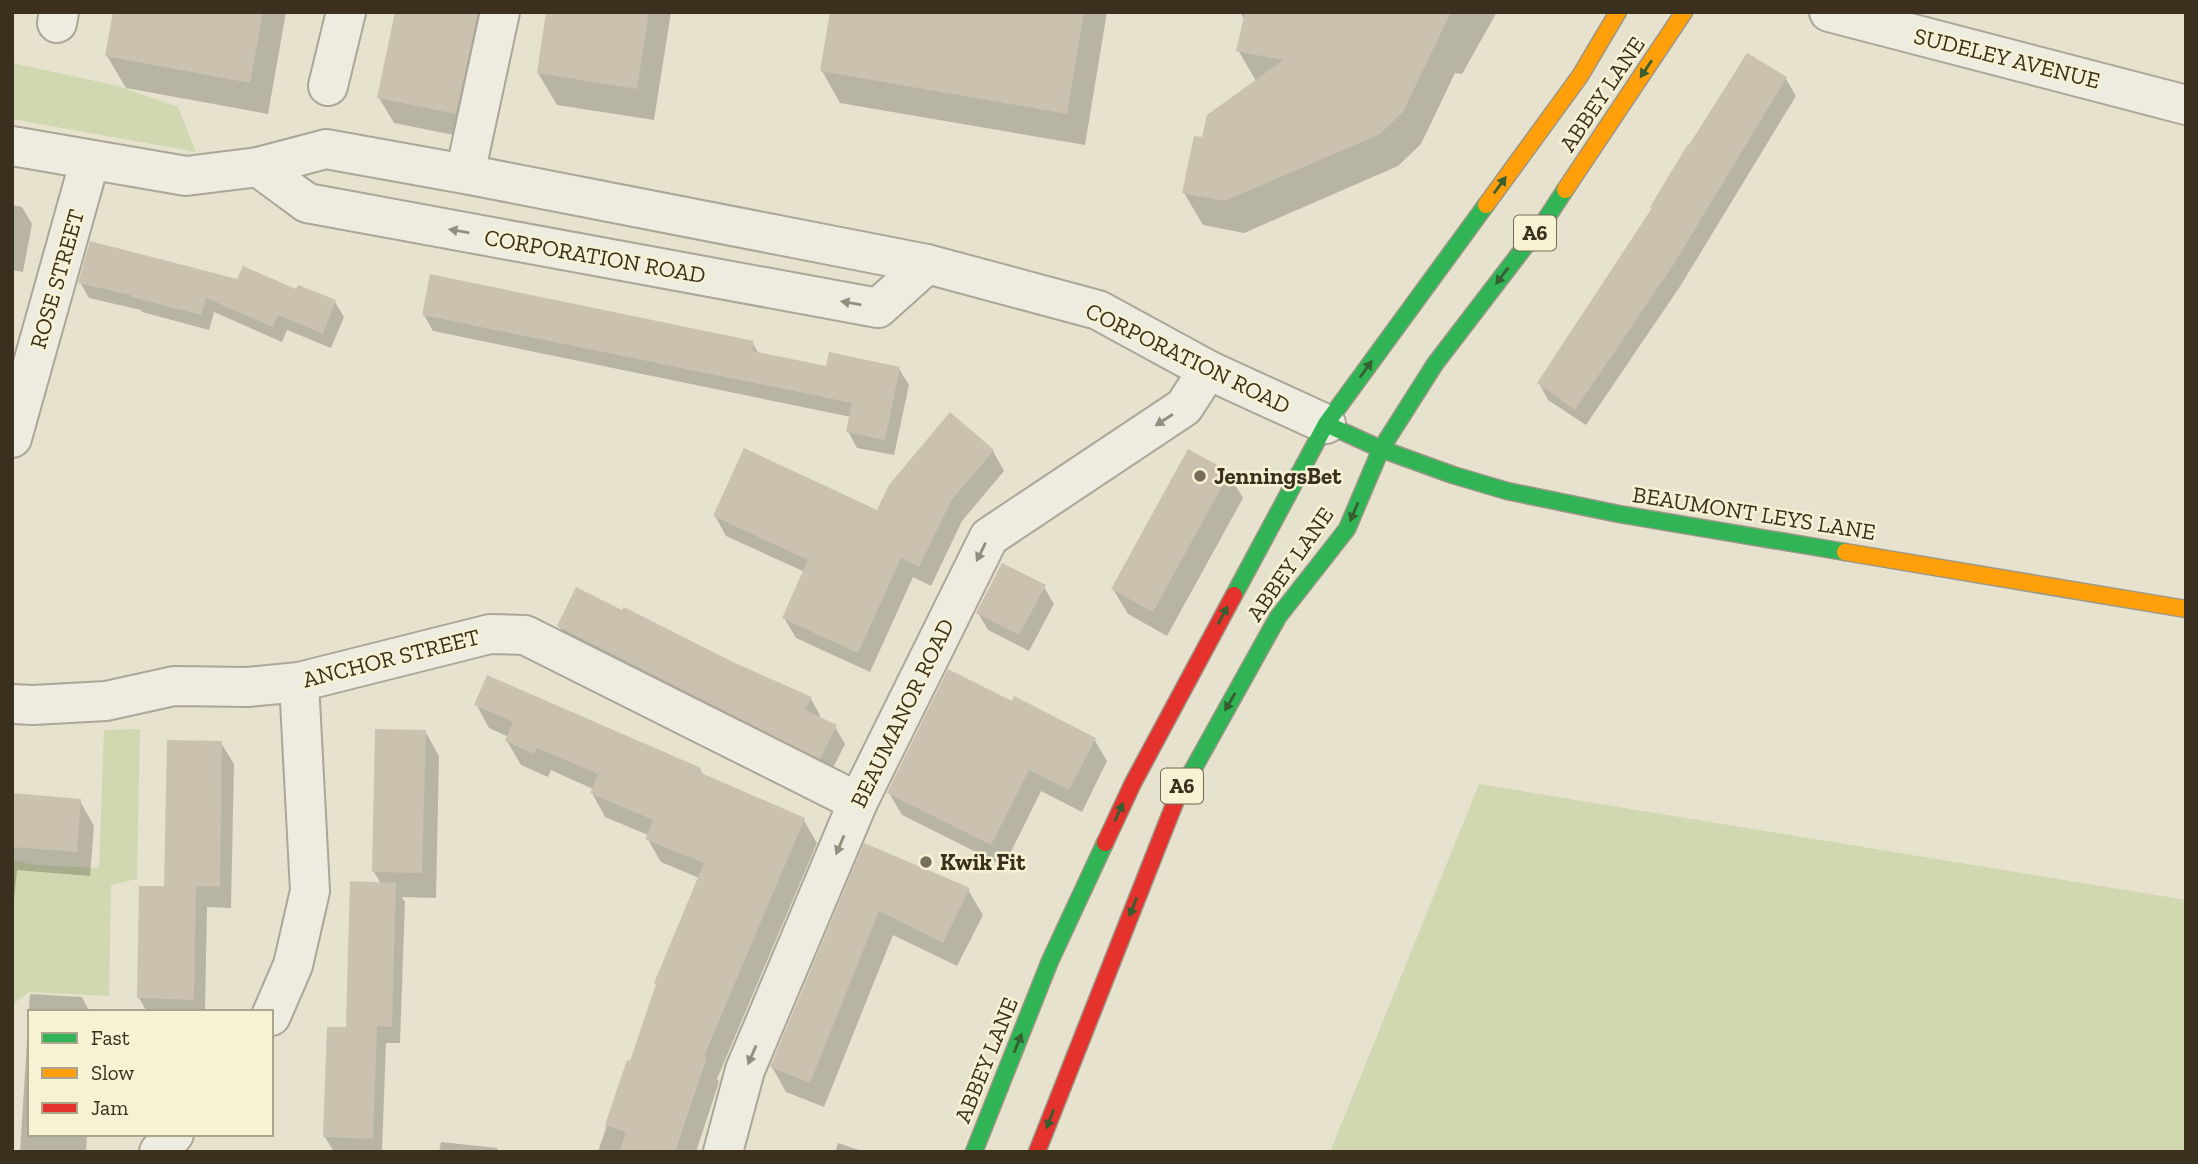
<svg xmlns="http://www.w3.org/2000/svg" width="2198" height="1164" viewBox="0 0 2198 1164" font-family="'Zilla Slab',serif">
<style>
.green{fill:#d1d7b0}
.shadow{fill:#0003}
.building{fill:#cac1af}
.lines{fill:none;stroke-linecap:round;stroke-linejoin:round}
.street-casing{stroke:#aba697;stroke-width:42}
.fast-casing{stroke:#9b9687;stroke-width:19}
.slow-casing{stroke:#9b9687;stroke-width:19}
.jam-casing{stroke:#9b9687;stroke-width:19}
.street{stroke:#eeebe0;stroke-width:38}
.fast{stroke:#30b455;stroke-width:16}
.slow{stroke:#ff9f0a;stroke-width:16}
.jam{stroke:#e5322d;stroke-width:16}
.oneway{fill:#375e31}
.oneway2{fill:#948e7f}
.poi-dot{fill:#776e5c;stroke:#f7f2d4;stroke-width:2.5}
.labels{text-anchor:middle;stroke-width:5;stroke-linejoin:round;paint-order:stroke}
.shield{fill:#f7f2d4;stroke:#736a55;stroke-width:2}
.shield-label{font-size:21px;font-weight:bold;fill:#3b301e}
.street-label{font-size:23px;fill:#3b301e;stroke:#f7f2d4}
.poi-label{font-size:23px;font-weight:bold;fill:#3b301e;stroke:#f7f2d4;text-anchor:start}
</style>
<rect width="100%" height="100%" fill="#e6e2ce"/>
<!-- green -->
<g class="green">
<polygon points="12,63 118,86 178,107 196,152 12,119"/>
<polygon points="140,729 137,879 111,885 109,996 29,992 12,1005 12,860 35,865 99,868 104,730"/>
<polygon points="1479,784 2186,900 2186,1152 1330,1152"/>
</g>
<!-- shadow -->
<g class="shadow">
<polygon points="115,12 286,12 268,114 126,88 107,56"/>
<polygon points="397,12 496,12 469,138 394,123 379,98"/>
<polygon points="548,12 671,12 654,120 557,105 538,73"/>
<polygon points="832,12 1107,12 1085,145 840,103 822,71"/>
<polygon points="1240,12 1497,12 1462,74 1455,73 1421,144 1398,166 1244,233 1203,225 1184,193 1203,139 1256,81 1238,50 1245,21"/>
<polygon points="1786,79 1796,96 1681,285 1586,425 1548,400 1539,383 1653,210 1690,147"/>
<polygon points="12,205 22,207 32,224 23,272 12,270"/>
<polygon points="238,281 297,292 335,302 344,317 331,348 287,330 282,342 214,312 209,330 142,312 141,310 89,298 80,282"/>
<polygon points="424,315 752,342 759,354 828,368 899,369 909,385 894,455 857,448 848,431 851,417 433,331"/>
<polygon points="993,451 1004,471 962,521 931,586 913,577 870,672 796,638 784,618 805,572 726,536 715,516 877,513"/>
<polygon points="1228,473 1243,498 1167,636 1128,614 1113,589"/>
<polygon points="1044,587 1054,604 1029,651 988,630 978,613"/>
<polygon points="623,612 811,699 820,715 819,719 835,727 845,744 830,774 569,643 559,626"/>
<polygon points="1012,703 1094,739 1107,761 1082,812 1041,791 1004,866 902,815 889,793"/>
<polygon points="476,704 700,769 704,777 803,819 817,843 717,1079 719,1082 696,1152 598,1152 628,1062 631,1063 699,878 661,862 647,838 648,835 605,817 592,793 593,789 551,770 548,777 521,765 507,741 509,737 489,728"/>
<polygon points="425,731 439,756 436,898 402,897 405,902 400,1043 386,1043 382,1152 334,1152 325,1137 381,884 374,872"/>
<polygon points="221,743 234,764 231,908 207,907 205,1012 147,1012 139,998"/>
<polygon points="12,795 80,801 94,826 90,876 17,870 14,900 12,900"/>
<polygon points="865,846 968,890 983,915 957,966 893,935 824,1107 786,1092 772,1067"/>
<polygon points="30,994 82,997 90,1012 30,1012 30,1134 87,1134 86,1152 20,1152"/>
<polygon points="441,1142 497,1148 499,1152 439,1152"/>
<polygon points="838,1143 865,1152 835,1152"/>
</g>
<!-- building -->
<g class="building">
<polygon points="113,12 263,12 250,83 105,56"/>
<polygon points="395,12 478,12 456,114 377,98"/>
<polygon points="546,12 649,12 637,89 537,73"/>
<polygon points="830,12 1084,12 1067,114 820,71"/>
<polygon points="1245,12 1451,12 1403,112 1380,134 1225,201 1182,193 1194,136 1202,137 1207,115 1283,60 1236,51"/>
<polygon points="1747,53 1787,77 1672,267 1575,410 1537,383 1652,208 1650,207 1688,144 1689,145"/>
<polygon points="90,241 237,279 243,266 296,289 298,285 336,300 323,334 278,315 273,327 206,298 201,315 131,297 131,295 78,283"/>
<polygon points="430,274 754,341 752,351 826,366 829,352 900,367 885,440 846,432 852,403 422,315"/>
<polygon points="950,412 994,450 951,501 919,567 901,558 858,653 782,618 808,560 713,516 744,448 877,510 889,485"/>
<polygon points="1188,449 1230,472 1153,612 1111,589"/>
<polygon points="1002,563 1046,585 1019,635 976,613"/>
<polygon points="576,587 622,610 624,607 735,663 812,697 805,710 837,725 820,759 557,626"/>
<polygon points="948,669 1012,701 1014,696 1096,738 1069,790 1029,770 991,845 887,793"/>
<polygon points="487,675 701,768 699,772 805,818 704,1056 707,1057 675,1152 619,1152 626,1132 605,1125 627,1060 630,1061 656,984 654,983 704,863 645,839 653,820 590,793 598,774 537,748 534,754 505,741 513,722 474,705"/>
<polygon points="375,729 426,730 422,873 372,872"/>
<polygon points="167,740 222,741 220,887 196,886 194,1000 137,998 139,886 164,886"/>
<polygon points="12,793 81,799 77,852 12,847"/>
<polygon points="864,843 970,888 943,943 879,911 810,1083 770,1067"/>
<polygon points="350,881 396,883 392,1027 377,1026 373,1139 323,1137 327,1027 346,1027"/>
</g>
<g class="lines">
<defs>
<g id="street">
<polyline points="1829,12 2186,105"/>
<polyline points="57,23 59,12"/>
<polyline points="328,86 346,12"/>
<polyline points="12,146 186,176 258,167 326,149 465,174 927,264 1098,310 1208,370 1326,424"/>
<polyline points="258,167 307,203 878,308 927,264"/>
<polyline points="465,174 500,12"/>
<polyline points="12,438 90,160"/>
<polyline points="12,704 33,705 106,701 174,686 248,687 299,682 490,634 525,635 858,802"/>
<polyline points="271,1016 293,965 310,891 299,682"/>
<polyline points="159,1152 174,1134"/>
<polyline points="723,1152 745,1070 858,802 989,537 1184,407 1208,370"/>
</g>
<g id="fast">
<polyline points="1326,424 1381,449 1453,475 1507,491 1619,514 1845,552"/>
<polyline points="1234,595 1326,424 1486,205"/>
<polyline points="1176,800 1278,617 1347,529 1381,449 1435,364 1546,219 1565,190"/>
<polyline points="974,1152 1050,961 1105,843"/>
</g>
<g id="slow">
<polyline points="1565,190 1684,12"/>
<polyline points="1486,205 1580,76 1618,12"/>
<polyline points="1845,552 2186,609"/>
</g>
<g id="jam">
<polyline points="1105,843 1133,783 1234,595"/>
<polyline points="1037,1152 1176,800"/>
</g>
</defs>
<!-- street casing -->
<use href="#street" class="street-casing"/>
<!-- fast casing -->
<use href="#fast" class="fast-casing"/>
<!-- slow casing -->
<use href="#slow" class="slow-casing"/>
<!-- jam casing -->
<use href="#jam" class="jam-casing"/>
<!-- street -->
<use href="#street" class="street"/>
<!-- fast -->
<use href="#fast" class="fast"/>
<!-- slow -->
<use href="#slow" class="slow"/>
<!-- jam -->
<use href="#jam" class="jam"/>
</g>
<!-- one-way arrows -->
<defs><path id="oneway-solid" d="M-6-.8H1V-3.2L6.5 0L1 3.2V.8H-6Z" transform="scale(1.75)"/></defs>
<g class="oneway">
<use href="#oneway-solid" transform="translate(1646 69) rotate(124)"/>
<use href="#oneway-solid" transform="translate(1500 185) rotate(-54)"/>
<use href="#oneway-solid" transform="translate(1502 276) rotate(127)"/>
<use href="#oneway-solid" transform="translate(1366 369) rotate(-54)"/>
<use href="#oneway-solid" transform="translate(1354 512) rotate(113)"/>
<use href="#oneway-solid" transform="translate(1223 615) rotate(-62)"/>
<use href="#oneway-solid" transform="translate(1230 702) rotate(120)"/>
<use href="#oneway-solid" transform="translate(1119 812) rotate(-65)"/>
<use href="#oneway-solid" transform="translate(1133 907) rotate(111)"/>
<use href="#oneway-solid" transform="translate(1018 1043) rotate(-68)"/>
<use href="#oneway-solid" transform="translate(1050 1119) rotate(111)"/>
</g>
<g class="oneway2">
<use href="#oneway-solid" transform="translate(459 231) rotate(-170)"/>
<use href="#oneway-solid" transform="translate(851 303) rotate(-170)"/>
<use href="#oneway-solid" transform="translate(1164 420) rotate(147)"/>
<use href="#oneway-solid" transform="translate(981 552) rotate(116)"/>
<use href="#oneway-solid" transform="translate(840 845) rotate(113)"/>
<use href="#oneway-solid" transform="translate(752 1055) rotate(113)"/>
</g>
<!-- markers -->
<g class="poi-dot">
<circle cx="1200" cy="476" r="7"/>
<circle cx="926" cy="862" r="7"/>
</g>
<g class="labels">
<!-- shield labels -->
<g class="shield">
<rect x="1514" y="215.5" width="42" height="35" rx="5"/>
<rect x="1161" y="768.5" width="42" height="35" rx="5"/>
</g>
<g class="shield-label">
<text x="1535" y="240">A6</text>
<text x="1182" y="793">A6</text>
</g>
<!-- street labels -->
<g class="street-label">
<text transform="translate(2007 58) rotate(14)" y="8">SUDELEY AVENUE</text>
<text transform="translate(1602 94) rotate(-56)" y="8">ABBEY LANE</text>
<text transform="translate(595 256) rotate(10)" y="8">CORPORATION ROAD</text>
<text transform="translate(57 279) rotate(-74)" y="8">ROSE STREET</text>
<text transform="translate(1188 358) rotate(26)" y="8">CORPORATION ROAD</text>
<text transform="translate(1754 513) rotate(9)" y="8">BEAUMONT LEYS LANE</text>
<text transform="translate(1290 564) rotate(-55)" y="8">ABBEY LANE</text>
<text transform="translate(391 658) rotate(-14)" y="8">ANCHOR STREET</text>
<text transform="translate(902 713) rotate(-64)" y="8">BEAUMANOR ROAD</text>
<text transform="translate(986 1060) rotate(-68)" y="8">ABBEY LANE</text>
</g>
<!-- poi labels -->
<g class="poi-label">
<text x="1214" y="484">JenningsBet</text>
<text x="940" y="870">Kwik Fit</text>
</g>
</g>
<!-- border -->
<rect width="2198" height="1164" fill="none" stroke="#3b301e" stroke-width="28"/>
<!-- legend -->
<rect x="28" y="1010" width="245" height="126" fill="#f7f2d4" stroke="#aca48b" stroke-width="2"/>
<rect x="42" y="1033" width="35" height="10" fill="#30b455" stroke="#aca48b" stroke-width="2"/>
<text x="91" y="1045" font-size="21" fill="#3b301e">Fast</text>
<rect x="42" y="1068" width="35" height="10" fill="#ff9f0a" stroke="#aca48b" stroke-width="2"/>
<text x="91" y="1080" font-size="21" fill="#3b301e">Slow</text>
<rect x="42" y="1103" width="35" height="10" fill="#e5322d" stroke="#aca48b" stroke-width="2"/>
<text x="91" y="1115" font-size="21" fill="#3b301e">Jam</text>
</svg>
